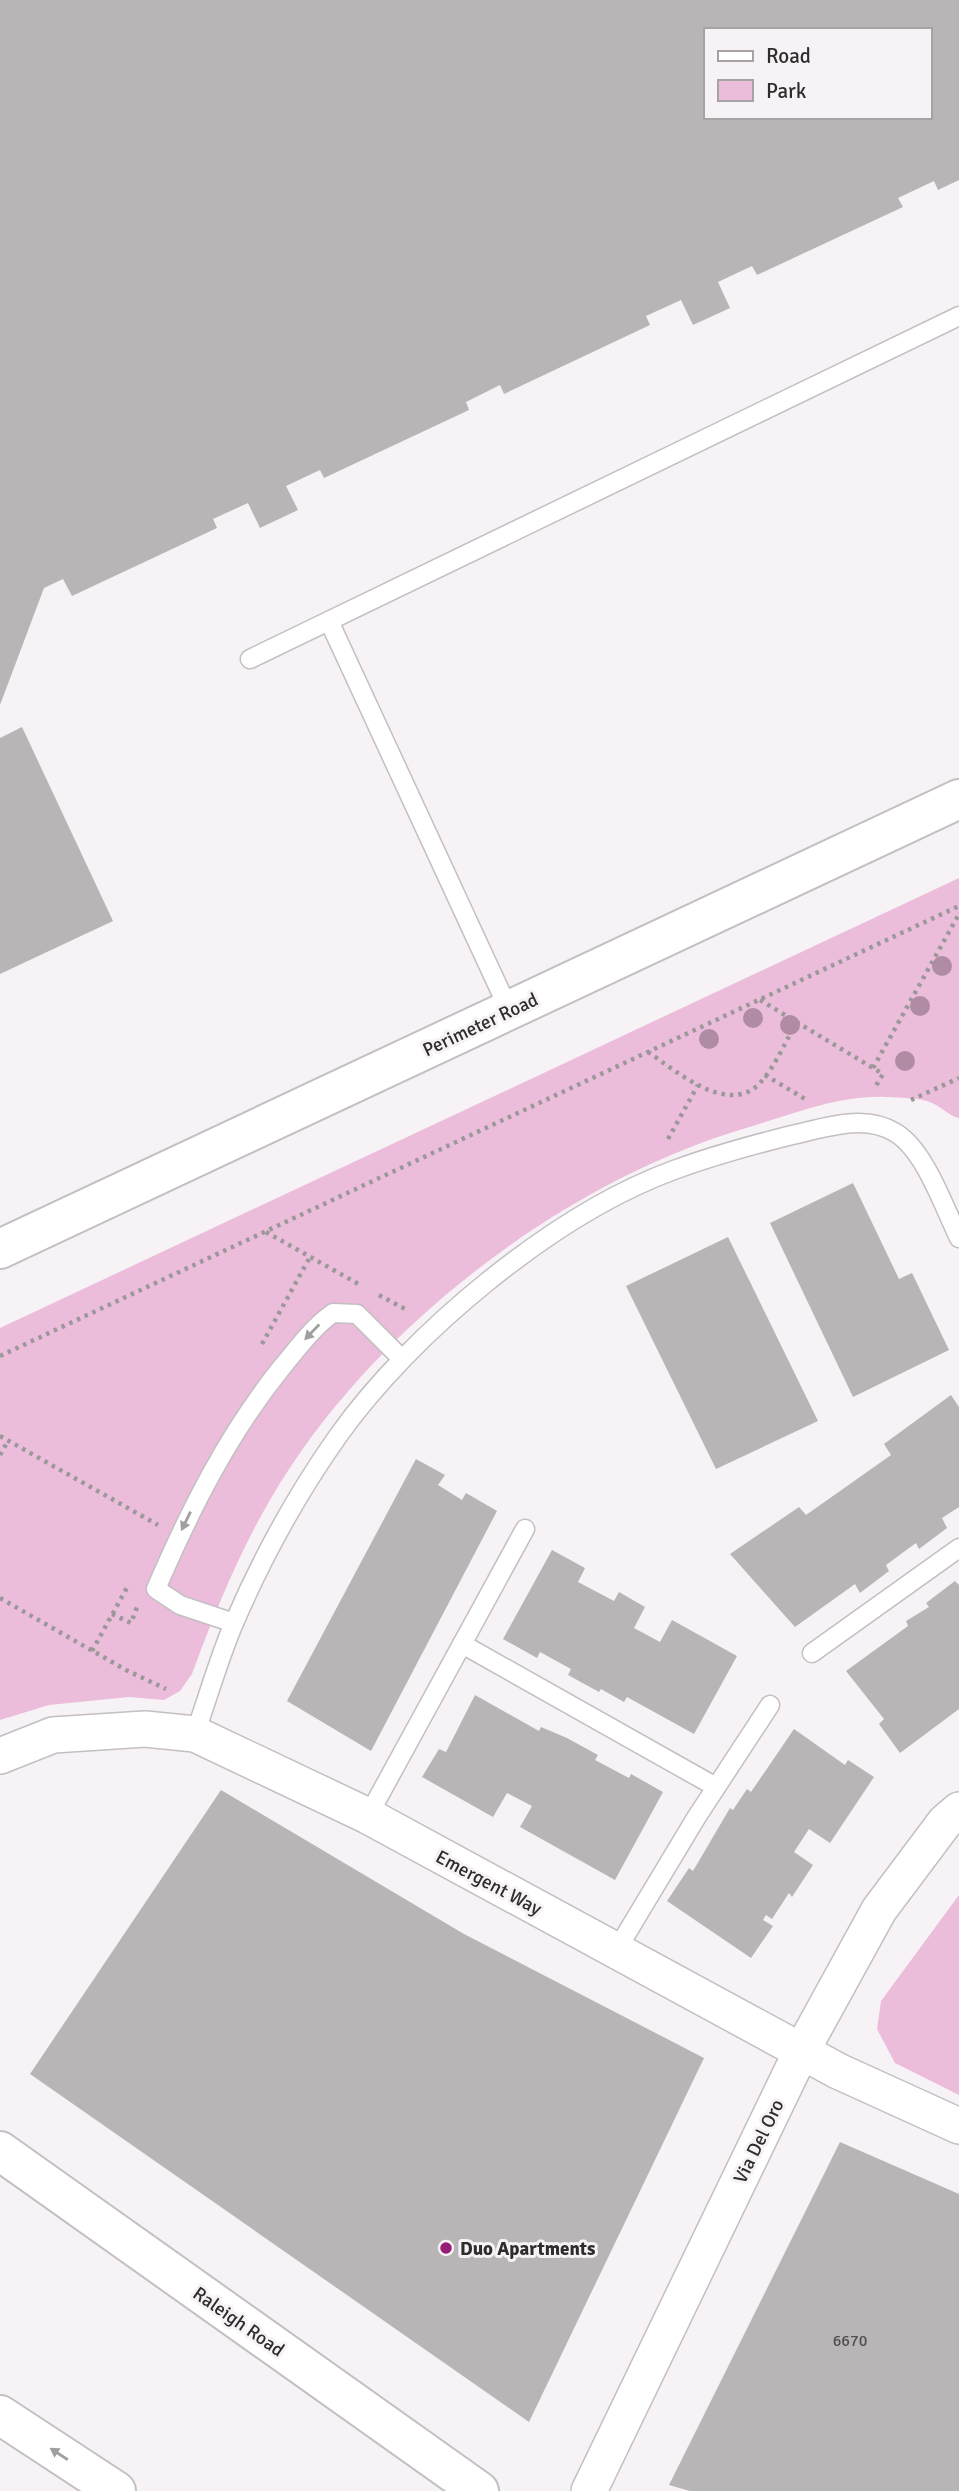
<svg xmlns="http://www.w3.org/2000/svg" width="959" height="2491" viewBox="0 0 959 2491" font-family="Signika,sans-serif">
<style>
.green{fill:#ecbdda}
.building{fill:#b8b5b7;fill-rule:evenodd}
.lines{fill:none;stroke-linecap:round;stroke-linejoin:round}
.lane-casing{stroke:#c3bfc2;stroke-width:21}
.street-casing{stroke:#c3bfc2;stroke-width:38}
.secondary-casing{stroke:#c3bfc2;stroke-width:42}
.highway-casing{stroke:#c3bfc2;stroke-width:42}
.path{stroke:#9b989a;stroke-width:4.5;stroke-dasharray:3.5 5;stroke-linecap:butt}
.lane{stroke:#fff;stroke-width:18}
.street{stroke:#fff;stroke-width:35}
.secondary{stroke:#fff;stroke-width:38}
.highway{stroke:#fff;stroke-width:38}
.tree{fill:#af8ba4}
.oneway{fill:#a1a0a1}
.poi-dot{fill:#961c77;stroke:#f6f2f5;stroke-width:2.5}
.labels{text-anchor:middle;stroke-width:6;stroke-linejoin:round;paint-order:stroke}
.number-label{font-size:16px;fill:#504f50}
.street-label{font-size:19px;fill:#2e2d2e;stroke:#f6f2f5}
.poi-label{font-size:19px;font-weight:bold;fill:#2e2d2e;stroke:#f6f2f5;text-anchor:start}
</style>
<rect width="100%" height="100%" fill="#f6f2f5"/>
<!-- green -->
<g class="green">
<path d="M959,878V1118C949,1116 942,1107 932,1103C920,1097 899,1098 885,1097C838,1095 791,1115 746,1128C560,1183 368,1331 270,1500C238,1555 214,1614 192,1674L180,1691L164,1700L129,1697L49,1705L0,1720V1328Z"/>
<polygon points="959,1895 959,2095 895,2063 877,2029 881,2001"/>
</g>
<!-- building -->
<g class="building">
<path d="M0,0H959V180L938,190L934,181L898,198L903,207L757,275L752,266L718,282L730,308L693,325L681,300L646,316L650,325L504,394L500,385L466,402L469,410L324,478L320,470L286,486L298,510L260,528L248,503L213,519L217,528L72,596L63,579L44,588L0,705ZM705,30H929V117H705Z"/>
<polygon points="22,727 113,921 0,974 0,738"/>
<polygon points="853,1183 899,1279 912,1273 949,1350 853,1397 770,1223"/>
<polygon points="728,1237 818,1421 716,1469 626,1286"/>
<polygon points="951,1395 959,1407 959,1507 942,1518 947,1528 919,1549 916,1543 886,1565 889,1571 860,1593 855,1584 795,1627 730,1554 799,1507 806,1515 891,1455 884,1444"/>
<polygon points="416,1459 445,1475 438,1485 462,1500 466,1493 497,1511 371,1751 287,1701"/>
<polygon points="552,1550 585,1568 578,1582 614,1601 619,1592 645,1607 634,1628 660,1642 672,1620 737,1656 694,1734 627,1697 624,1702 601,1689 599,1692 568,1675 571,1669 540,1652 537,1658 503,1639"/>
<polygon points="955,1581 959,1585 959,1709 900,1753 879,1724 884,1719 846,1671 908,1626 906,1621 929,1607 926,1603"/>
<polygon points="475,1695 539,1731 541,1727 567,1738 598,1755 595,1760 629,1778 631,1774 663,1792 615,1880 520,1827 532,1806 507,1793 493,1817 422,1777 439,1749 446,1752"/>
<polygon points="794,1729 845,1765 848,1760 874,1777 830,1843 809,1829 794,1852 813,1865 792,1897 789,1893 772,1919 766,1915 763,1920 773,1926 751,1958 667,1901 689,1868 693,1871 730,1808 733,1810 747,1789 751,1792"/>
<polygon points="221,1790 464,1934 704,2058 529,2422 30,2074"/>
<polygon points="840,2142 959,2194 959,2491 690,2491 669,2485"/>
</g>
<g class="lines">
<defs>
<g id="lane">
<polyline points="329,621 509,1010"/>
<polyline points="250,659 959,316"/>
<path d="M234,1623L180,1605L156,1589C190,1510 228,1434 282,1367C298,1348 313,1327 333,1313L357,1314L402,1359"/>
<polyline points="462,1644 716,1787"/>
<polyline points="812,1653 959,1548"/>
<path d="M195,1734C208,1697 219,1658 234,1623C262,1558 297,1494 338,1436C411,1333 554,1214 674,1170C712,1156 752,1145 792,1135C824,1128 865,1113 896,1133C925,1151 944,1207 959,1238"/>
<polyline points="368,1816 525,1529"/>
<polyline points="616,1951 696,1818 770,1705"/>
</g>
<g id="street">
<polyline points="0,1756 53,1735 145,1729 195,1734 368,1816 838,2071 959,2126"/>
<polyline points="589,2491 801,2052 879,1910 945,1822 959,1810"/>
</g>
<g id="secondary">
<polyline points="0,1249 959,799"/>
<polyline points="0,2151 479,2491"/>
</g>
<polyline id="highway" points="0,2415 116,2491"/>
</defs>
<!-- lane casing -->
<use href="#lane" class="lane-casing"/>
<!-- street casing -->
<use href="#street" class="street-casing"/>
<!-- secondary casing -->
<use href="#secondary" class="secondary-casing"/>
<!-- highway casing -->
<use href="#highway" class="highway-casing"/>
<!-- path -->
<g class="path">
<polyline points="760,1000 883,1074 874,1089"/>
<path d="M648,1052C675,1070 728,1117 760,1083C775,1067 785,1042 797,1022"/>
<polyline points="873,1068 959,914"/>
<polyline points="765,1075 805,1099"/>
<polyline points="911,1100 959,1078"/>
<polyline points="668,1139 698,1085"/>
<polyline points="266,1232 362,1286"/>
<polyline points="379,1295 407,1310"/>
<polyline points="262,1344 310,1257"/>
<polyline points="0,1356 959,906"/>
<polyline points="0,1436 158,1525"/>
<polyline points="0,1455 8,1441"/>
<polyline points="0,1598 126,1670 166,1689"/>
<polyline points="112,1614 131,1623 137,1607"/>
<polyline points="92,1651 129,1584"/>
</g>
<!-- lane -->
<use href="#lane" class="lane"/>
<!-- street -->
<use href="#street" class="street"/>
<!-- secondary -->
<use href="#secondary" class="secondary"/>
<!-- highway -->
<use href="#highway" class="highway"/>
</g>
<!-- trees -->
<g class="tree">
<circle cx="942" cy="966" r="10"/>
<circle cx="920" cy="1006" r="10"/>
<circle cx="753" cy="1018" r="10"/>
<circle cx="790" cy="1025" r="10"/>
<circle cx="709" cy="1039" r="10"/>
<circle cx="905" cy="1061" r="10"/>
</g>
<!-- one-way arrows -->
<defs><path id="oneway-solid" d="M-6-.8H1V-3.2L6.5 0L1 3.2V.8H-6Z" transform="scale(1.75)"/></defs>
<g class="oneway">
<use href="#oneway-solid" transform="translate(312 1332) rotate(134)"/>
<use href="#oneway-solid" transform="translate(186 1521) rotate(116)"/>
<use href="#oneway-solid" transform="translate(59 2454) rotate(-147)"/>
</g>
<!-- markers -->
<circle class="poi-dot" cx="446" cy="2248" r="7"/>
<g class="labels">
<!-- number labels -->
<g class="number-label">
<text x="850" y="2346">6670</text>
</g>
<!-- street labels -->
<g class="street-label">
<text transform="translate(480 1024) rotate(-25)" y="7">Perimeter Road</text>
<text transform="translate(489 1882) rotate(28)" y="7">Emergent Way</text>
<text transform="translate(758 2141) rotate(-64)" y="7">Via Del Oro</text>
<text transform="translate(239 2321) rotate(35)" y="7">Raleigh Road</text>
</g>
<!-- poi labels -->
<g class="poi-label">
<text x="460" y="2255">Duo Apartments</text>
</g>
</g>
<!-- legend -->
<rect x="704" y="28" width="228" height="91" fill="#f6f2f5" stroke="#a6a3a5" stroke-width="2"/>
<rect x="718" y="51" width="35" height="10" fill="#ffffff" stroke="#a6a3a5" stroke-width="2"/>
<text x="766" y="63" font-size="21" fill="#2e2d2e">Road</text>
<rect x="718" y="80" width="35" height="21" fill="#ecbdda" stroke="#a6a3a5" stroke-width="2"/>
<text x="766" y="98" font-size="21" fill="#2e2d2e">Park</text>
</svg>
